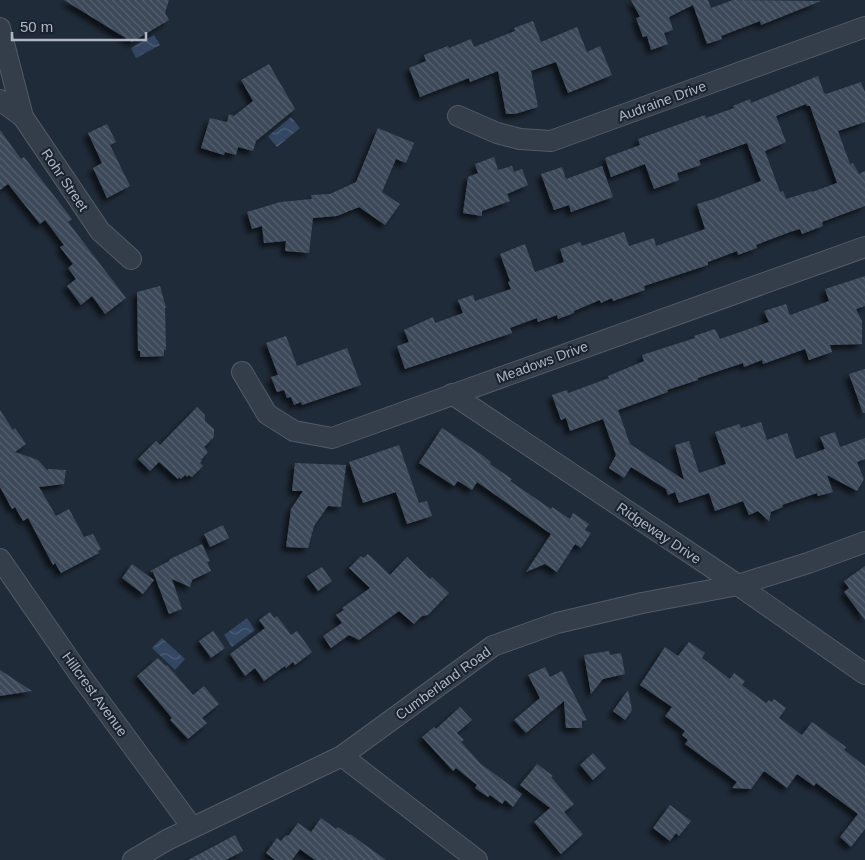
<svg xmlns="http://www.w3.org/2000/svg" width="865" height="860" viewBox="0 0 865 860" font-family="Helvetica,sans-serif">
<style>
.water{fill:url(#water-waves)}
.building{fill:url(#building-back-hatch);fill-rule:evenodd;filter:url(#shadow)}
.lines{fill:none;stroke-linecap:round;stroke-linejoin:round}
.minor-casing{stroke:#525a67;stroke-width:22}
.minor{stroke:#343d4a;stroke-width:20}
.labels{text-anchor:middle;stroke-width:4;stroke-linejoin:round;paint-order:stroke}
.street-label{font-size:14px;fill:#afb7c6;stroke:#19222e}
</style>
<defs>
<pattern id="water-waves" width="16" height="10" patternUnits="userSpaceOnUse" patternTransform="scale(1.25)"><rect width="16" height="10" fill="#334662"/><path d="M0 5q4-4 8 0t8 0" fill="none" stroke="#4e5e77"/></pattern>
<pattern id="building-back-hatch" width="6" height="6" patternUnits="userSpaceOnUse" patternTransform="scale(1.25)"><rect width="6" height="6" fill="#3c4959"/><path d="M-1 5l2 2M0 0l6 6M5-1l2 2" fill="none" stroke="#56616f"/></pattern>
<filter id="shadow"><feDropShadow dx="-4.5" dy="4.5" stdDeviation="2.5" flood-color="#0009"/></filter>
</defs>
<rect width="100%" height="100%" fill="#202b39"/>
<!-- water -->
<g class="water">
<polygon points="154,35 160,45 136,58 131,48"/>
<polygon points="291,117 300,128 277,147 268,136"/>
<polygon points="247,618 255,630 232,647 224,635"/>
<polygon points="162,638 185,659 175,670 152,648"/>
</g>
<!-- building -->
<g class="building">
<polygon points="64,0 169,0 165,13 169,20 132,42"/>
<polygon points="631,0 708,0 711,8 733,0 821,1 761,25 760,21 721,36 722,39 707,44 693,5 669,17 673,30 664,33 668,44 651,50 647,36 643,37 636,18 640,17"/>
<polygon points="533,21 541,42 577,27 587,52 600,46 612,75 568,93 556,62 531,71 538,107 515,114 506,114 498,71 470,82 469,78 420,97 409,68 426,61 424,55 448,46 449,48 471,39 474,47 515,31 514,28"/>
<polygon points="269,64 295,109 256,141 253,151 238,147 236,155 225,152 224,155 201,148 210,118 227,122 229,114 234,116 253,101 241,80"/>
<path d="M818,76L824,93L826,94L861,82L865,92V122L838,131L850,164L853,163L859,174L865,171V206L822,222L823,226L802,234L800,229L790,232L756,245L757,248L738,255L737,251L708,262V265L644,286L645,290L613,301L612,298L601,303L600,300L574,311V313L558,319L557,315L538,322L537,318L510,328L512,333L405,369L397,346L409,342L404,330L433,317L435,323L463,313L458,300L473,295L475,301L511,289L508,282L510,281L500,254L525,244L535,272L564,262L560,249L580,242L582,246L624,232L629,246L654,238L656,246L705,229L697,204L714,199L761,181L747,143L699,160L701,165L677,173L679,180L654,189L645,164L611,177L605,158L640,145L638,139L705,115L706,118L734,108L733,106L750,99L751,103ZM806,104L807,106H810L837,183L812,192V191L786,199L783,191L780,192L765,151L786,142L776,116Z"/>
<polygon points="107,124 116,142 110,145 130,186 107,198 93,168 102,163 88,133"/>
<polygon points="378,128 414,143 406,163 396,159 382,192 400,204 385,225 359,207 337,216 313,218 309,253 285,251 286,241 264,243 262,226 252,229 247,212 280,202 312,199 311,195 330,194 356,182"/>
<polygon points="0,130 21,159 24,157 72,219 68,222 126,298 105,314 92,296 81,305 67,286 76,279 68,268 73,264 60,247 64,245 45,220 40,224 8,184 0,190"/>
<polygon points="494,157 498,170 512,166 514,172 522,169 528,185 507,194 510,201 482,211 482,216 463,213 468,177 478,173 475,164"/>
<polygon points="602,166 613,197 571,212 569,205 554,210 541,174 562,167 566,179"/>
<polygon points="865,276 865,306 856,309 862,321 862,344 830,345 832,352 809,360 805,349 763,364 762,360 744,367 743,363 698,378 698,380 667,390 668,392 618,410 630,444 684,480 675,445 689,441 699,473 726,464 715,432 739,424 741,428 761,422 767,440 787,433 796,459 825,449 820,437 835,432 840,447 865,438 865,459 857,462 864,479 857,491 827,475 833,492 818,496 817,493 782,505 783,507 771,512 769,521 758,511 749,515 743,501 715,511 709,493 679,503 675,492 668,495 666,489 631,467 624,478 609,468 616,455 603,419 570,431 566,418 561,420 552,395 567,390 568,393 609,378 608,376 644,361 642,355 695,338 694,336 715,329 720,339 769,322 764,311 786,304 790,315 829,301 825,289"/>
<polygon points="160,286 166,308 165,308 166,350 164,350 164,356 140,357 140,351 138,351 137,292"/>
<polygon points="286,336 297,366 347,348 361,385 302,405 301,402 294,405 291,397 287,398 284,390 277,392 271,377 278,375 266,343"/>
<polygon points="865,369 865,413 863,413 849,374"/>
<polygon points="197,407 205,415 205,421 214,429 214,437 204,447 208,452 201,460 202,461 200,463 203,466 192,477 189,475 187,477 185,475 181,479 179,477 178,479 159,462 150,471 138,459 156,441 160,445"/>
<polygon points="0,410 13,430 15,428 26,444 15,452 38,460 47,470 49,469 66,470 64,484 39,487 56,516 69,509 84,537 93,534 101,549 98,551 99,553 61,573 55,563 53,565 28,518 23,521 15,507 12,509 0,487"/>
<polygon points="442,428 482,455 491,462 490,464 512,479 510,481 551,509 552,507 570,519 573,513 589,524 585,530 591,533 581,548 575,544 557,572 545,564 526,572 551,534 477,482 472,490 458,481 454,486 419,463"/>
<polygon points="399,445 419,503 427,501 432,516 407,524 396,492 363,503 349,462"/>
<polygon points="295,463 346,465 341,507 328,506 314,526 308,548 286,547 291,509 303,491 292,491"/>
<polygon points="223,525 229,538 210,547 204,534"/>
<polygon points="202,544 210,561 207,562 211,571 192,580 190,587 172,579 182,609 169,614 153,572 150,571 169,561 170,559"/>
<polygon points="368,554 390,575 407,557 430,579 432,577 449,593 428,615 422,616 414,624 399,611 359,640 349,635 331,648 323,636 342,623 336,615 344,610 342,608 370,588 349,568 361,556 363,558"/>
<polygon points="132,564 154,580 143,594 122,578"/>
<polygon points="865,566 865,620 844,592 849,588 844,581"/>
<polygon points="322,567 332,581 318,591 307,576"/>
<polygon points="270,612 274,618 277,616 291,635 297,631 312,652 295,665 293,662 286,668 285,666 264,681 255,668 245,676 230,654 265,628 259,620"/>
<polygon points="213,631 225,648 211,658 199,641"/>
<polygon points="689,642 705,653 702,658 730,679 734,673 745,681 742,685 766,703 769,700 771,702 774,699 786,708 779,718 802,735 812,722 846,747 844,750 865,766 865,829 851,847 840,837 858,814 816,783 814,786 797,774 787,788 764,771 751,789 732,788 737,782 685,744 688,740 682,735 685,731 665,716 672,707 640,685 665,647 678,656"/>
<polygon points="609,651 610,655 621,653 625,674 603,679 591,694 584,655"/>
<polygon points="158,658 166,666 167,665 193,695 204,686 219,704 202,718 207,723 188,739 170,720 172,718 137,676"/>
<polygon points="545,667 550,677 562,671 587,720 582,721 582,728 566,728 564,701 526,733 514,720 540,698 528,675"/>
<polygon points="0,670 32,691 0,696"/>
<polygon points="628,690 632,710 625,720 613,711"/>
<polygon points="460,707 472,720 457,733 464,740 461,742 481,764 522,794 513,807 505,800 502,804 490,795 488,797 475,788 477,785 456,768 453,771 422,737 434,727 436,729"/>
<polygon points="593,753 606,768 593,780 580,765"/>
<polygon points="537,764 553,776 551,777 574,804 564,812 583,834 561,854 534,822 550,808 520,785"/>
<polygon points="670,805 691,821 679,836 676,833 670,841 653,828"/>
<polygon points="321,818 336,829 338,827 349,835 350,834 386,860 315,860 300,849 292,860 275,860 266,853 277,838 281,841 286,835 288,836 298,823 311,832"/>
<polygon points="235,835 243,851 226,860 188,860"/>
</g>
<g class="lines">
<defs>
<g id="minor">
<polyline points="0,28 23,117"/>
<polyline points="0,100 23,117 100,231 131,259"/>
<polyline points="458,116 497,133 520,139 551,141 865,27"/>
<polyline points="242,372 267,414 294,431 332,438 865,247"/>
<polyline points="452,394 738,585 865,674"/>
<polyline points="0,559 80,675 192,827"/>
<polyline points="342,756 477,860"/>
<polyline points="133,860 167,840 342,756 493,646 557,623 642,603 738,585 808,563 865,542"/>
</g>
</defs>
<!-- minor casing -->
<use href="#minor" class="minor-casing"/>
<!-- minor -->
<use href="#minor" class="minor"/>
</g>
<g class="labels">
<!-- street labels -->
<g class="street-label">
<text transform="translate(662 101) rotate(-20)" y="5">Audraine Drive</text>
<text transform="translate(65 180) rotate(56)" y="5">Rohr Street</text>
<text transform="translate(542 362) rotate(-20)" y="5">Meadows Drive</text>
<text transform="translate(659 533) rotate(34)" y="5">Ridgeway Drive</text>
<text transform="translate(443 683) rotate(-36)" y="5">Cumberland Road</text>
<text transform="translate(95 694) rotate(54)" y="5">Hillcrest Avenue</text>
</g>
</g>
<!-- scale -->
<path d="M12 32v8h134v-8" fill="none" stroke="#afb7c6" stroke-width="2.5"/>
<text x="20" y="32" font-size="15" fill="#afb7c6" stroke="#19222e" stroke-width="4" paint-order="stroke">50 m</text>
</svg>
